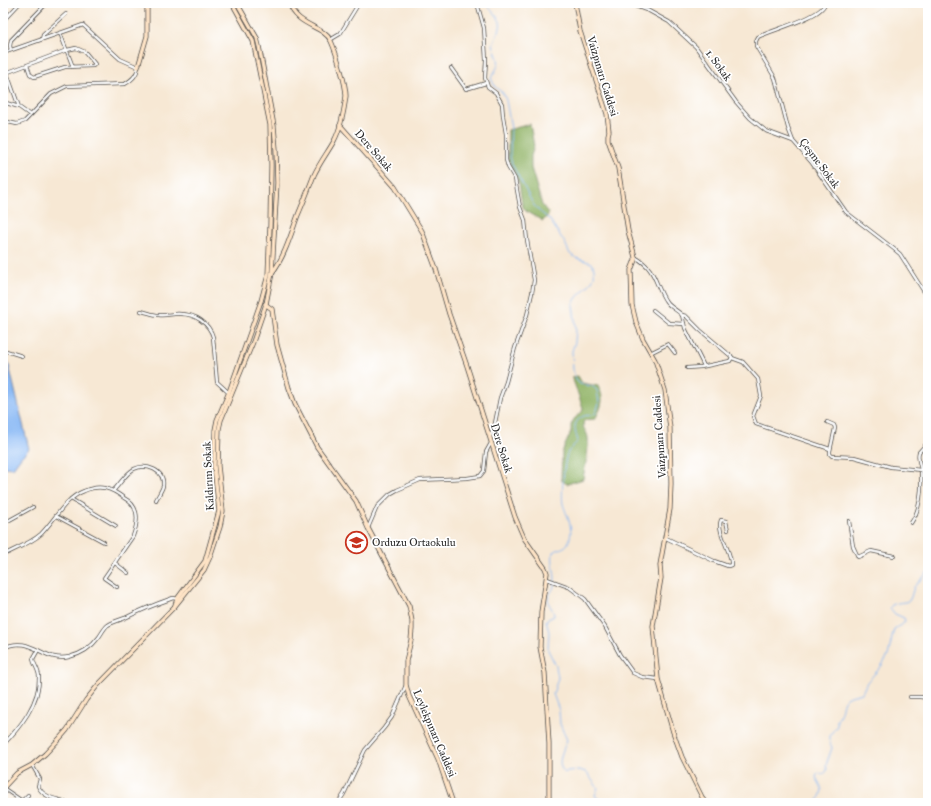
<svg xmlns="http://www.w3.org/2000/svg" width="931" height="806" viewBox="0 0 931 806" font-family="'IM FELL Great Primer',serif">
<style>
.forest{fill:#92b468;stroke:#5e704a}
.water{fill:#8ab9f5;stroke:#5a7290}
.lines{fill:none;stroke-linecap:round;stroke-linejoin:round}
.stream{stroke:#8ab9f5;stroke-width:1}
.street-casing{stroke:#4a4744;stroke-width:4}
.secondary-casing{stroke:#4a4744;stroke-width:5}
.street{stroke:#fff;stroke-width:2.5}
.secondary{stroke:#ffe4c6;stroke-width:3.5}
.labels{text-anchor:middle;stroke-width:3.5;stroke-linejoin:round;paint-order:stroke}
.street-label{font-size:11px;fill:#2b2b2b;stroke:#fff}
.poi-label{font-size:11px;fill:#2b2b2b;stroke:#fff;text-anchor:start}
</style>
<rect width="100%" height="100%" fill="#fff"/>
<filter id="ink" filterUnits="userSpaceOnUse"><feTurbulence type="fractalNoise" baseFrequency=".025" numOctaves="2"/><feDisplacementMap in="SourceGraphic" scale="8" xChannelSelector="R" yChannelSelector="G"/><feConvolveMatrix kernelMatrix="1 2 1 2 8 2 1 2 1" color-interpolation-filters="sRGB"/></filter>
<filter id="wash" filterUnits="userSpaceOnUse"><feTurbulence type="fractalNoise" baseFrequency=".012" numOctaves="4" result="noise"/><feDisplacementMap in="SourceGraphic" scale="16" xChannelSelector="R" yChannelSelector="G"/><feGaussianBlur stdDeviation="0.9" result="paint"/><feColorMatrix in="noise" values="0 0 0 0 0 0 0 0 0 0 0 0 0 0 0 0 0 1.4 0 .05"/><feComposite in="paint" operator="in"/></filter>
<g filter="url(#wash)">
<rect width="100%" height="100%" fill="#f7e8d4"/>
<!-- forest -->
<g class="forest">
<polygon points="530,124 534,146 531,156 531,168 542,205 549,214 543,221 527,212 524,209 522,204 519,183 508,160 508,130"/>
<path d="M578,376L582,383L598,386C605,398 602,407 595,419L584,420C581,429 587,430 588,438C589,450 585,466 583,479L567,484L561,480L562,452L571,432V425L574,419L582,412L583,408L572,377Z"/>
</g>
<!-- water -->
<polygon class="water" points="3,353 6,353 29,449 21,457 13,468 3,467"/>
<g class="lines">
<!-- stream -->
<g class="stream">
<path d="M486,3C499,23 507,17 493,44C498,63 503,59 491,78L495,87L503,93L506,100L511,128L510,156L512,164L533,204L538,210L550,220L565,243L570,254L576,258L592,263C602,285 578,288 573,305L576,328L575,342L572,351L573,370L576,380L580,384L592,386L597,390L599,403L596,413C591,416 588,415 584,416C571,422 575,431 578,441C575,445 570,448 568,452C564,459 561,496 563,504C567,517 575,529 568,543C565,549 558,548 553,553C551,564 557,575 554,586C553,591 548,594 548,601C549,606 554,610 554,616L546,620L549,632L548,650L556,666L558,678L553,694L559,710L560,724L567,740C563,751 555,764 565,773L567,771L579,770L586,772L598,788L595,795L596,797L606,803"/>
<path d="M817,803C824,788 823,791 816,777L818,773C822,774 825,775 827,770L826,765L832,748L829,740V736L837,726V719C843,713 841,702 846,698C850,695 857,695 862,693L867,682L880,668L888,656L894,629L904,623L905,621L904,618L895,614L890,608L892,605C898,602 903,603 909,601L911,597L914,587L928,572"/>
</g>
</g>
</g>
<g filter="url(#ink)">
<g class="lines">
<defs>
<g id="street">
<polyline points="477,3 484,28 486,60 485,78 488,87 496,93 502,104 503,116 506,134 506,160 508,167 515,179 520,207 525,220 527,240 534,280 532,293 527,315 515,348 506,382 500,398 494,428 490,437"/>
<polyline points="627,3 649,11 669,22 696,47 736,102 750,118 766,131 793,141"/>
<path d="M825,3C823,17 771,30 758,37L756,41V46L775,78L788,128L793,141L812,163L846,212L894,249L900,254L928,298"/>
<polyline points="3,21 20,3"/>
<polyline points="60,33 73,67"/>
<polyline points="42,39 43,35 66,14"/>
<polyline points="330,40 340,34 359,3"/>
<polyline points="11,50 10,46 11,40 47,3"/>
<path d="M3,53L83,25L120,59L138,67C137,75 133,79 125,84L67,86L51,94L25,121L17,124L3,121"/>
<polyline points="3,62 19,107 30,115"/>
<polyline points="451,68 466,89 486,83"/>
<polyline points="3,74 67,50 76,48 85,52 95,64 93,66 65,67 34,77 30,74 27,65"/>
<polyline points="3,102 19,107"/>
<path d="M635,257C656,269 654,282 665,300C669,307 676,309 682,315"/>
<polyline points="653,310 669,323 684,324"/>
<path d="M141,311C147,312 153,315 159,315C167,316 174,313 181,314C195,314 209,323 213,337L217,382L229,393"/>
<polyline points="3,350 22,356"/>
<polyline points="652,352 668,344 675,353"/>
<polyline points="732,358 743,362 758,379 761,396 753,416 756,424 830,449"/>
<polyline points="687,368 701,367 730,361 732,357 700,330 686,316 682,315 685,328 704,366"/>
<polyline points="827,422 834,425 835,428 830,451 830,454 832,456 854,457 891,467 921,470"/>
<path d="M114,490C120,484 126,473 134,469C146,463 165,470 163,486C162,490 158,496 156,500"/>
<polyline points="71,499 116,526"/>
<polyline points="56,516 104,542"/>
<polyline points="849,521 853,546 858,557 871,551 894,556"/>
<path d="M911,523C921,509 922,488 921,470C920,464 917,458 919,452L928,442"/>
<polyline points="3,526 6,522 33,507"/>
<polyline points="368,528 377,507 390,494 397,490 420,480 467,478 480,476 484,471 486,452 491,443"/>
<path d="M666,538L714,561L728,566L731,565C733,554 716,532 721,520L726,521L728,530"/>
<path d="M3,555C15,549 31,543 41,534C55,520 65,498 84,491C100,484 111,488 124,498C130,501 134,505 136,512C138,520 136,528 133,536L104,578L117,587"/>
<polyline points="115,563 128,573"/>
<polyline points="547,579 569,587 585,599 605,627 620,655 633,673 642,677 658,679"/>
<path d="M3,648C31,634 43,663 69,657C82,654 91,648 99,637C102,633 104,628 108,625C113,622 119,620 125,618C141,610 156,604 173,598L178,599"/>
<polyline points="910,697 920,697 928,698"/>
<path d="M3,745C20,727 40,703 39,677C39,670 34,665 33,659L38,650"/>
<path d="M32,765L40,779L38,786C42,796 54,799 64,801"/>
<polyline points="3,788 22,801 28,795"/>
<polyline points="338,803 344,794 365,750 384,728 392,717 406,685"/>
</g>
<g id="secondary">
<polyline points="575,3 580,31 607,114 609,131 608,135 608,140 618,168 628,231 635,257 635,260 631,270 632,305 636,322 643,339 655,360 665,390 670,428 671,484 670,509 660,565 661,578 653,626 658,679 673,732 682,757 705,803"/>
<polyline points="138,67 147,36 147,3"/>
<polyline points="340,125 395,187 422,231 436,269 449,314 467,366 515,517 524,538 545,568 547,573 541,612 540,647 545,673 549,744 549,803"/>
<path d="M272,273C285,256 291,234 298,215C304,201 309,188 314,175C320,162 328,152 334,141C341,128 344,111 346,96C346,84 336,52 331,41C323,25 297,27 289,3"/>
<polyline points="265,304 272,309 277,345 289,388 295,404 317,447 356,501 368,528 409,606 412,621 412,629 411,640 406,661 406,685 409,696 438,759 453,803"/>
<polyline points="175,605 177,599 205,561 219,511 214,466 215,430 217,420 229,392 261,301 268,275 270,225 271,165 270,125 253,41 232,3"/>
<polyline points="3,788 17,773 32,765 45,754 60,738 67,730 86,700 98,685 175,606 204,570 210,557 220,527 223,511 218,466 219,429 221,420 253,342 266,304 272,273 277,183 276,149 274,126 259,46 257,38 237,3"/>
</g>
</defs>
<!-- street casing -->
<use href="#street" class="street-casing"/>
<!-- secondary casing -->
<use href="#secondary" class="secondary-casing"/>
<!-- street -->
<use href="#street" class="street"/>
<!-- secondary -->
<use href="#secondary" class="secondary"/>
</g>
</g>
<!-- icons -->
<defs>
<symbol id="school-ring" viewBox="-11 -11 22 22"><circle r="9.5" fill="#fff" stroke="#c8321e" stroke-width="1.5"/><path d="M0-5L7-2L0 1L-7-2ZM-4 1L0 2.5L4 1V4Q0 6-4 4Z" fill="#c8321e"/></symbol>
</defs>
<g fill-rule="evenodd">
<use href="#school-ring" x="344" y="530" width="25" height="25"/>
</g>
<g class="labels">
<!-- street labels -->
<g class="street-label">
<text transform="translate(719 65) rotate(54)" y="4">1. Sokak</text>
<text transform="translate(603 76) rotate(73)" y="4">Vaizpınarı Caddesi</text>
<text transform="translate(374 150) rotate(49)" y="4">Dere Sokak</text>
<text transform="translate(820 163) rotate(53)" y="4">Çeşme Sokak</text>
<text transform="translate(659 437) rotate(-94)" y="4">Vaizpınarı Caddesi</text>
<text transform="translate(502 448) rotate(73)" y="4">Dere Sokak</text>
<text transform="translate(208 476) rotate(-93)" y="4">Kaldırım Sokak</text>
<text transform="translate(435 733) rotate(67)" y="4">Leylekpınarı Caddesi</text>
</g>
<!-- poi labels -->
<g class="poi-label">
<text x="372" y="546">Orduzu Ortaokulu</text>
</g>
</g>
<!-- margin -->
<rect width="931" height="806" fill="none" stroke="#fff" stroke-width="16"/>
</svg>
